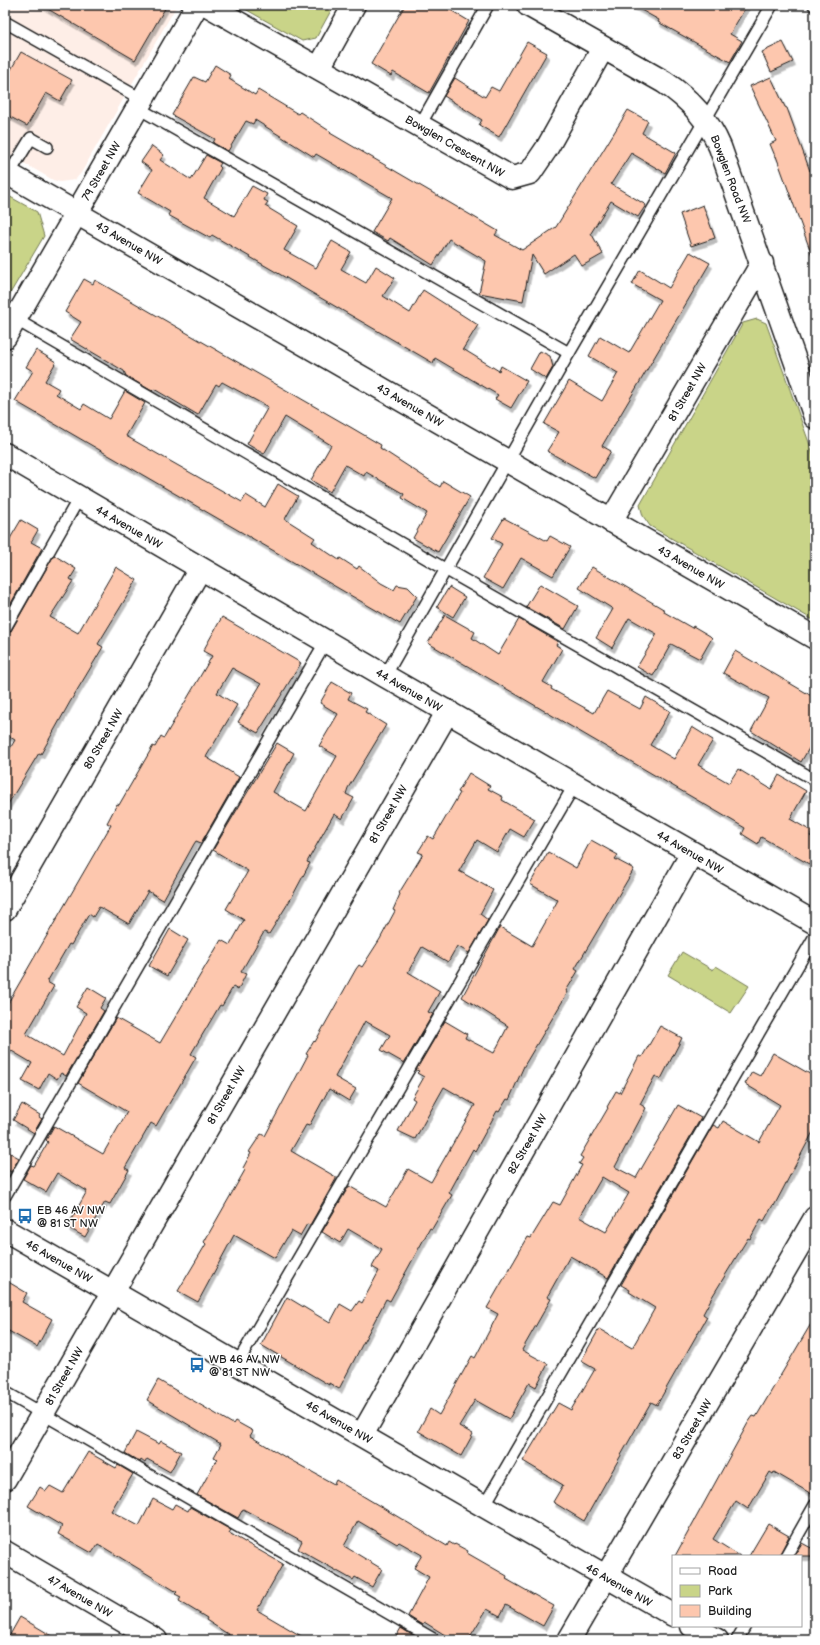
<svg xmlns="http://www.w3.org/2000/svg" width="820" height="1645" viewBox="0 0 820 1645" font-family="'Balsamiq Sans',sans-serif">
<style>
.built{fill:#feeee7}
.green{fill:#c9d488;stroke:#727852}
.building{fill:#fdc7ae;stroke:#1c1c1c;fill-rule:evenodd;filter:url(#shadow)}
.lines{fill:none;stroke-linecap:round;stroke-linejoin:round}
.lane-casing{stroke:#1c1c1c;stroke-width:14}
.street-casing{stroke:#1c1c1c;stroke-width:25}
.lane{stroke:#fff;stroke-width:11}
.street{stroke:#fff;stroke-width:22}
.labels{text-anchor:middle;stroke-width:3;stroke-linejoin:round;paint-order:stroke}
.street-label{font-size:11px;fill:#1c1c1c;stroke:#fff}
.poi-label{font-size:11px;fill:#1c1c1c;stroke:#fff;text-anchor:start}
</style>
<defs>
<filter id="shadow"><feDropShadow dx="2.5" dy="4.5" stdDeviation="0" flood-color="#0004"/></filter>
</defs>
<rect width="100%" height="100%" fill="#fff"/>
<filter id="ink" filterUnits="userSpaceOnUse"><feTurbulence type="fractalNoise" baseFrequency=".025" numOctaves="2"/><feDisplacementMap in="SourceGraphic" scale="8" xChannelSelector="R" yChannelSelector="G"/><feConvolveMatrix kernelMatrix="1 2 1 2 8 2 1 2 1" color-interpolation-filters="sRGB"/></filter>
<g filter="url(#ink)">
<!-- built -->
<polygon class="built" points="5,5 177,5 81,173 75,180 60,182 53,180 5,152"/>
<!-- green -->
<g class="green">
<polygon points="238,5 334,5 316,38 302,41"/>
<polygon points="5,194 37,212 44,236 5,302"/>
<polygon points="757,319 766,323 815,459 815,621 650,526 643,516 640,505 743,323"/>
<polygon points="682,952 713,970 716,966 749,986 731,1013 668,975"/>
</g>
<!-- building -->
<g class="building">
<polygon points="41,5 167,5 135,60"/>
<polygon points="405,5 442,5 469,21 429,93 393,72 391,76 371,64"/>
<polygon points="632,5 747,5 730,34 742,41 730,62 658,22 659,20"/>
<polygon points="527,42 547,53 499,137 479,125 482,120 444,96 455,78 485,97 491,87 499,91"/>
<polygon points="783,42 793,62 771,72 762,52"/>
<polygon points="21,52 72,80 60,101 46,93 27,126 5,114 5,80"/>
<polygon points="215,65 231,75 229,79 255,95 258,90 298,114 300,112 331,132 330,133 498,231 495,235 522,250 556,227 628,110 648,121 642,133 676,153 665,173 631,153 611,184 646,205 638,217 611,201 591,233 603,254 582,266 574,254 544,274 532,255 523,301 479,293 486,261 449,239 433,265 390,238 388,241 372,232 392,198 316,154 314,157 255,120 253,124 246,121 228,151 213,143 215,139 172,115 194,77 205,82"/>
<polygon points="771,77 785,107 787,108 810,171 815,169 815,258 813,258 776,156 775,156 770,144 776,141 750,86"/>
<polygon points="152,146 164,155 160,160 191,180 206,155 221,163 219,166 221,168 204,198 234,216 252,186 267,194 264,200 268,202 265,206 298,226 284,250 316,268 332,241 351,252 341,269 366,283 376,266 395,278 383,296 410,313 423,290 478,325 463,349 499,371 501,366 527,381 511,408 495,399 498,395 435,358 433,363 212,235 210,238 168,215 170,212 138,193 152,170 141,162"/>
<polygon points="703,205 715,238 691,246 680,214"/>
<polygon points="690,252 710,263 602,446 611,451 595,478 547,451 559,432 544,424 569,381 602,401 618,373 589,356 600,336 629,353 660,300 632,284 640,270 669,288"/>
<polygon points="84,279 93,284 95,280 352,428 381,445 380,448 440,487 443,481 470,497 438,552 413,538 427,513 402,498 404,494 366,472 364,476 345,465 330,492 311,480 331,445 285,417 264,454 247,444 268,407 222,382 219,386 216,384 198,415 154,389 152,391 126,376 124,371 70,339 81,322 65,312"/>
<polygon points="36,350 56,362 45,381 59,389 56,394 81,409 84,404 109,419 125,391 145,403 126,436 242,502 246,495 265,507 278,484 298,496 285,519 315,538 312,542 339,560 340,558 357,569 359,566 381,583 394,590 397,585 408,587 417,596 400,624 15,401 33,371 26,367"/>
<polygon points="540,351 550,356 553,367 546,379 530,369"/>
<polygon points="504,518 547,541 550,536 570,547 553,576 521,558 503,589 483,578 502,544 492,538"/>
<polygon points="21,520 38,530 31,542 42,548 5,614 5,547"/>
<polygon points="54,555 76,569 70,579 73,581 50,617 78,633 116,567 137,580 98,644 103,647 70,702 41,754 39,753 5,809 5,757 15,740 5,734 5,635 11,631"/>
<polygon points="592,567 665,610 664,612 692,628 693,626 710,636 712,638 700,659 671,644 653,676 637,667 657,634 629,618 612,648 596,638 613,609 579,588"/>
<polygon points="540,584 578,606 565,629 526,607"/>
<polygon points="449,587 465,597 453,617 437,607"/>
<polygon points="445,615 475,632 472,638 498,655 519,619 558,642 556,645 562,649 543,682 552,687 551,689 594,713 607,691 640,709 646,697 670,711 650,745 674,759 692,727 713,740 698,765 729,783 738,769 771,789 779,775 806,791 790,819 813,832 810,836 815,839 815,853 809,864 761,837 758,844 742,834 745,828 428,643"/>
<polygon points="222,617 301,663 258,733 238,722 261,684 232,668 217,693 237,705 206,757 239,777 201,843 196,841 194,844 163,900 148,891 129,924 99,907 93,917 89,914 71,945 69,944 47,982 54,986 26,1034 63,1056 86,1013 76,1007 88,987 106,998 100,1008 104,1011 66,1076 61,1073 57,1079 48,1073 39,1090 22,1081 32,1063 5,1047 5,1008 111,825 107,823 117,804 119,805 153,746 155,747 161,736 164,738 212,656 203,651"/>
<polygon points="735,651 815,698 815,738 801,762 751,731 769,698 723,673"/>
<polygon points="332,682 351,693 348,699 367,709 365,712 386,725 348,788 346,794 354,798 342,819 334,814 307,862 310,863 292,897 269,934 264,932 241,972 246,974 238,990 233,987 222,1006 220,1005 191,1054 196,1057 177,1090 156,1126 151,1123 125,1168 129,1170 110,1204 105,1202 85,1237 67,1227 87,1191 57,1173 46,1192 23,1179 31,1165 34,1166 48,1142 46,1140 54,1126 103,1154 127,1112 78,1083 116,1018 160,1043 221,940 230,945 244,920 226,909 248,871 213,850 277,743 294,753 273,792 306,811 337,756 319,746 338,714 320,703"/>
<polygon points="469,773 490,786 488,789 503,797 502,800 535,819 524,837 510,829 497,852 477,840 459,871 493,890 480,914 488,920 469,953 457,946 448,962 422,947 408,972 440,991 428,1012 433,1014 404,1063 381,1050 390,1035 365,1021 335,1077 356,1089 349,1101 329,1089 309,1126 306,1125 291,1151 336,1177 336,1179 310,1225 307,1224 300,1236 291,1231 275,1258 234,1235 198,1302 178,1291 206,1244 204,1242 245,1170 243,1168 251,1153 249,1152 261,1134 265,1136 308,1055 306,1054 314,1041 315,1042 356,969 359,965 362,967 380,939 395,911 393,910 400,894 399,893 423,854 418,852 428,836 433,839 460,793 458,792"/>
<polygon points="591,840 618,855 615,859 634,869 575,969 578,971 566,991 568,992 524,1066 509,1100 507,1099 499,1112 497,1111 475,1151 473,1149 449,1193 452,1195 432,1229 430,1228 390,1301 386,1299 339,1389 329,1383 329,1385 261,1345 287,1297 330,1323 340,1304 352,1311 359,1301 362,1303 379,1271 372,1267 382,1249 348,1229 340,1243 322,1232 349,1186 386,1207 408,1169 431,1182 475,1105 444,1087 415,1139 398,1131 415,1100 412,1098 424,1077 417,1073 419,1071 416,1070 445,1021 467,1034 465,1038 494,1053 508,1026 462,997 500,927 532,946 558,900 530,884 548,852 576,868"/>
<polygon points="170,929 188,940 167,976 149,966"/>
<path d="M660,1026L682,1038L661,1079L655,1076L640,1104L646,1108L615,1167L636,1178L678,1105L701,1118L608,1278L570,1256L547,1297L551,1299L522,1350L548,1364L536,1387L529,1383L509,1419L475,1400L459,1426L473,1434L461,1456L418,1431L430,1409L439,1415L472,1356L475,1358L498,1314L487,1308L528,1237L531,1238L553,1202L560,1205L582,1165L579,1164L583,1158L580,1156L608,1108L607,1107L616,1091L620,1093L639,1056L642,1057ZM602,1177L629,1193L606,1232L579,1217Z"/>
<polygon points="773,1053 815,1077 815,1128 774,1206 773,1205 764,1221 761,1219 750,1239 748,1238 740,1251 712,1297 703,1314 707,1317 667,1387 657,1405 651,1402 584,1521 553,1502 563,1485 523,1461 558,1403 571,1410 595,1369 581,1361 599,1329 632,1348 655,1308 629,1292 630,1290 621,1285 713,1125 719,1128 723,1121 759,1142 780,1105 745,1084 752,1072 760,1076"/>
<polygon points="22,1104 40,1115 39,1117 42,1119 34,1133 13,1120"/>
<polygon points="5,1150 19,1158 11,1172 5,1168"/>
<polygon points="5,1280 27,1293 22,1302 52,1319 37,1347 5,1329"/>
<polygon points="815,1317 815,1496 774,1472 773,1474 770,1472 748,1509 736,1501 713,1539 740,1556 675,1556 748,1423 753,1416 756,1417"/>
<polygon points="158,1380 233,1424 235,1421 253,1431 250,1436 285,1457 334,1484 336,1480 447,1546 449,1542 454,1545 455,1544 468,1551 467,1553 507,1576 506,1579 554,1606 543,1626 506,1605 500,1616 487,1609 468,1640 453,1640 424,1622 422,1625 408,1616 429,1577 414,1568 422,1555 399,1542 397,1544 358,1521 344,1546 382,1569 372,1587 355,1577 353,1580 298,1549 302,1541 243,1509 238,1518 197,1495 217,1459 214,1457 221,1444 147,1400"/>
<polygon points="136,1432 159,1444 161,1441 181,1452 170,1472 147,1459 145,1463 141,1460 140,1462 125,1453"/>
<polygon points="88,1452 116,1468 118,1465 133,1474 111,1511 139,1526 153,1499 172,1509 175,1504 188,1511 190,1507 231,1530 229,1533 283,1564 257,1610 308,1640 237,1640 206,1620 207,1618 179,1601 181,1597 175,1594 177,1592 98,1544 92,1553 58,1534 62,1526 28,1506 40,1487 46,1491 50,1486 63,1493"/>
<polygon points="768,1524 789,1536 779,1556 749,1556"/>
<polygon points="802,1543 815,1550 815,1556 794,1556"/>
<polygon points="20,1617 59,1640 7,1640"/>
<polygon points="401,1628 415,1637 413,1640 394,1640"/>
</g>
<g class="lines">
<defs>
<g id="lane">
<polyline points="814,5 815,6"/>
<polyline points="5,22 143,100"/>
<polyline points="138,108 569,353"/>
<polyline points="420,125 488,5"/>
<polyline points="9,174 31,138 47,147"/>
<polyline points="15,319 445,569 815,780"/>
<polyline points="5,628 79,498"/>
<polyline points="385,676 569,353 772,5"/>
<polyline points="5,1196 326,641"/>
<polyline points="237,1364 575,784"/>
<polyline points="5,1392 435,1640"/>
<polyline points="484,1506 815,936"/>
<polyline points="786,1556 815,1505"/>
<polyline points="737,1640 745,1626"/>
</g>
<g id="street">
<polyline points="207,5 512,178 530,173 547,148 603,48"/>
<path d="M528,5L664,82C690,99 708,119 720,147L815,417"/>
<polyline points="319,68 354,5"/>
<polyline points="5,172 815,638"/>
<polyline points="5,337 197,5"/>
<polyline points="5,454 385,676 815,923"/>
<polyline points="611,521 762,263"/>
<polyline points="5,909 200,569"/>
<polyline points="5,1230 673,1615"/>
<polyline points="362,1435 692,853"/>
<polyline points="5,1479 448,711"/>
<polyline points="5,1552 156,1640"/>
<polyline points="692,1626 717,1640"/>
<polyline points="569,1640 815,1218"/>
</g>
</defs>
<!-- lane casing -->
<use href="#lane" class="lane-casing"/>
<!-- street casing -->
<use href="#street" class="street-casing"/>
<!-- lane -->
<use href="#lane" class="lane"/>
<!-- street -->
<use href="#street" class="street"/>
</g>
</g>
<!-- icons -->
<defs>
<symbol id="bus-bare" viewBox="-9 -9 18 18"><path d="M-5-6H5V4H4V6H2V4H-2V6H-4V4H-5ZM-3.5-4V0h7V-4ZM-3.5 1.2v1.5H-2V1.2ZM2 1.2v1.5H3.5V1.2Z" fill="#1f6fb2" stroke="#fff" stroke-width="2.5" paint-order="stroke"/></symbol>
</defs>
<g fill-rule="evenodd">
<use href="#bus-bare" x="14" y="1205" width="22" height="22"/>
<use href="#bus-bare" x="186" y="1354" width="22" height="22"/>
</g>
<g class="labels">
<!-- street labels -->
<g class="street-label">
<text transform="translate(455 146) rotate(30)" y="4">Bowglen Crescent NW</text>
<text transform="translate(101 171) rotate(-60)" y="4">79 Street NW</text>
<text transform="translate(731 179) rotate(69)" y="4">Bowglen Road NW</text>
<text transform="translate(129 243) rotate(30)" y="4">43 Avenue NW</text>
<text transform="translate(687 392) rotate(-60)" y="4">81 Street NW</text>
<text transform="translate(410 405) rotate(30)" y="4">43 Avenue NW</text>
<text transform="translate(129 527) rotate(30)" y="4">44 Avenue NW</text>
<text transform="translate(691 567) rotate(30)" y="4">43 Avenue NW</text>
<text transform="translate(409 690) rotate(30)" y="4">44 Avenue NW</text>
<text transform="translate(103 739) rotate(-60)" y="4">80 Street NW</text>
<text transform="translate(388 814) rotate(-60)" y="4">81 Street NW</text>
<text transform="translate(690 852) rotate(30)" y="4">44 Avenue NW</text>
<text transform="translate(226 1095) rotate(-60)" y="4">81 Street NW</text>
<text transform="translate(527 1144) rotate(-60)" y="4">82 Street NW</text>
<text transform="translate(59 1261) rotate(30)" y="4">46 Avenue NW</text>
<text transform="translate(64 1376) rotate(-60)" y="4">81 Street NW</text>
<text transform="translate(339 1422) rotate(30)" y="4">46 Avenue NW</text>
<text transform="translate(692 1429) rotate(-60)" y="4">83 Street NW</text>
<text transform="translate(619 1585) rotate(30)" y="4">46 Avenue NW</text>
<text transform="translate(80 1596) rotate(30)" y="4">47 Avenue NW</text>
</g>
<!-- poi labels -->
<g class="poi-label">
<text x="37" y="1214">EB 46 AV NW<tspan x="37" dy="13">@ 81 ST NW</tspan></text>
<text x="209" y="1363">WB 46 AV NW<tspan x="209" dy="13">@ 81 ST NW</tspan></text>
</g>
</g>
<!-- margin -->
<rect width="820" height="1645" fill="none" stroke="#fff" stroke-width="20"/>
<rect x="10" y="10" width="800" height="1625" fill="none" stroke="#1c1c1c" stroke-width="1.5" filter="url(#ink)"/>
<!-- legend -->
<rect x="672" y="1555" width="130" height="72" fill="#ffffff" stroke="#a4a4a4"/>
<rect x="680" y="1568" width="20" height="6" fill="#ffffff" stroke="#a4a4a4"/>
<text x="708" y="1575" font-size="12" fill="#1c1c1c">Road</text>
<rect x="680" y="1585" width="20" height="12" fill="#c9d488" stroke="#a4a4a4"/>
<text x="708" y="1595" font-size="12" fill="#1c1c1c">Park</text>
<rect x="680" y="1605" width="20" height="12" fill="#fdc7ae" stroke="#a4a4a4"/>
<text x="708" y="1615" font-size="12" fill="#1c1c1c">Building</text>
</svg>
